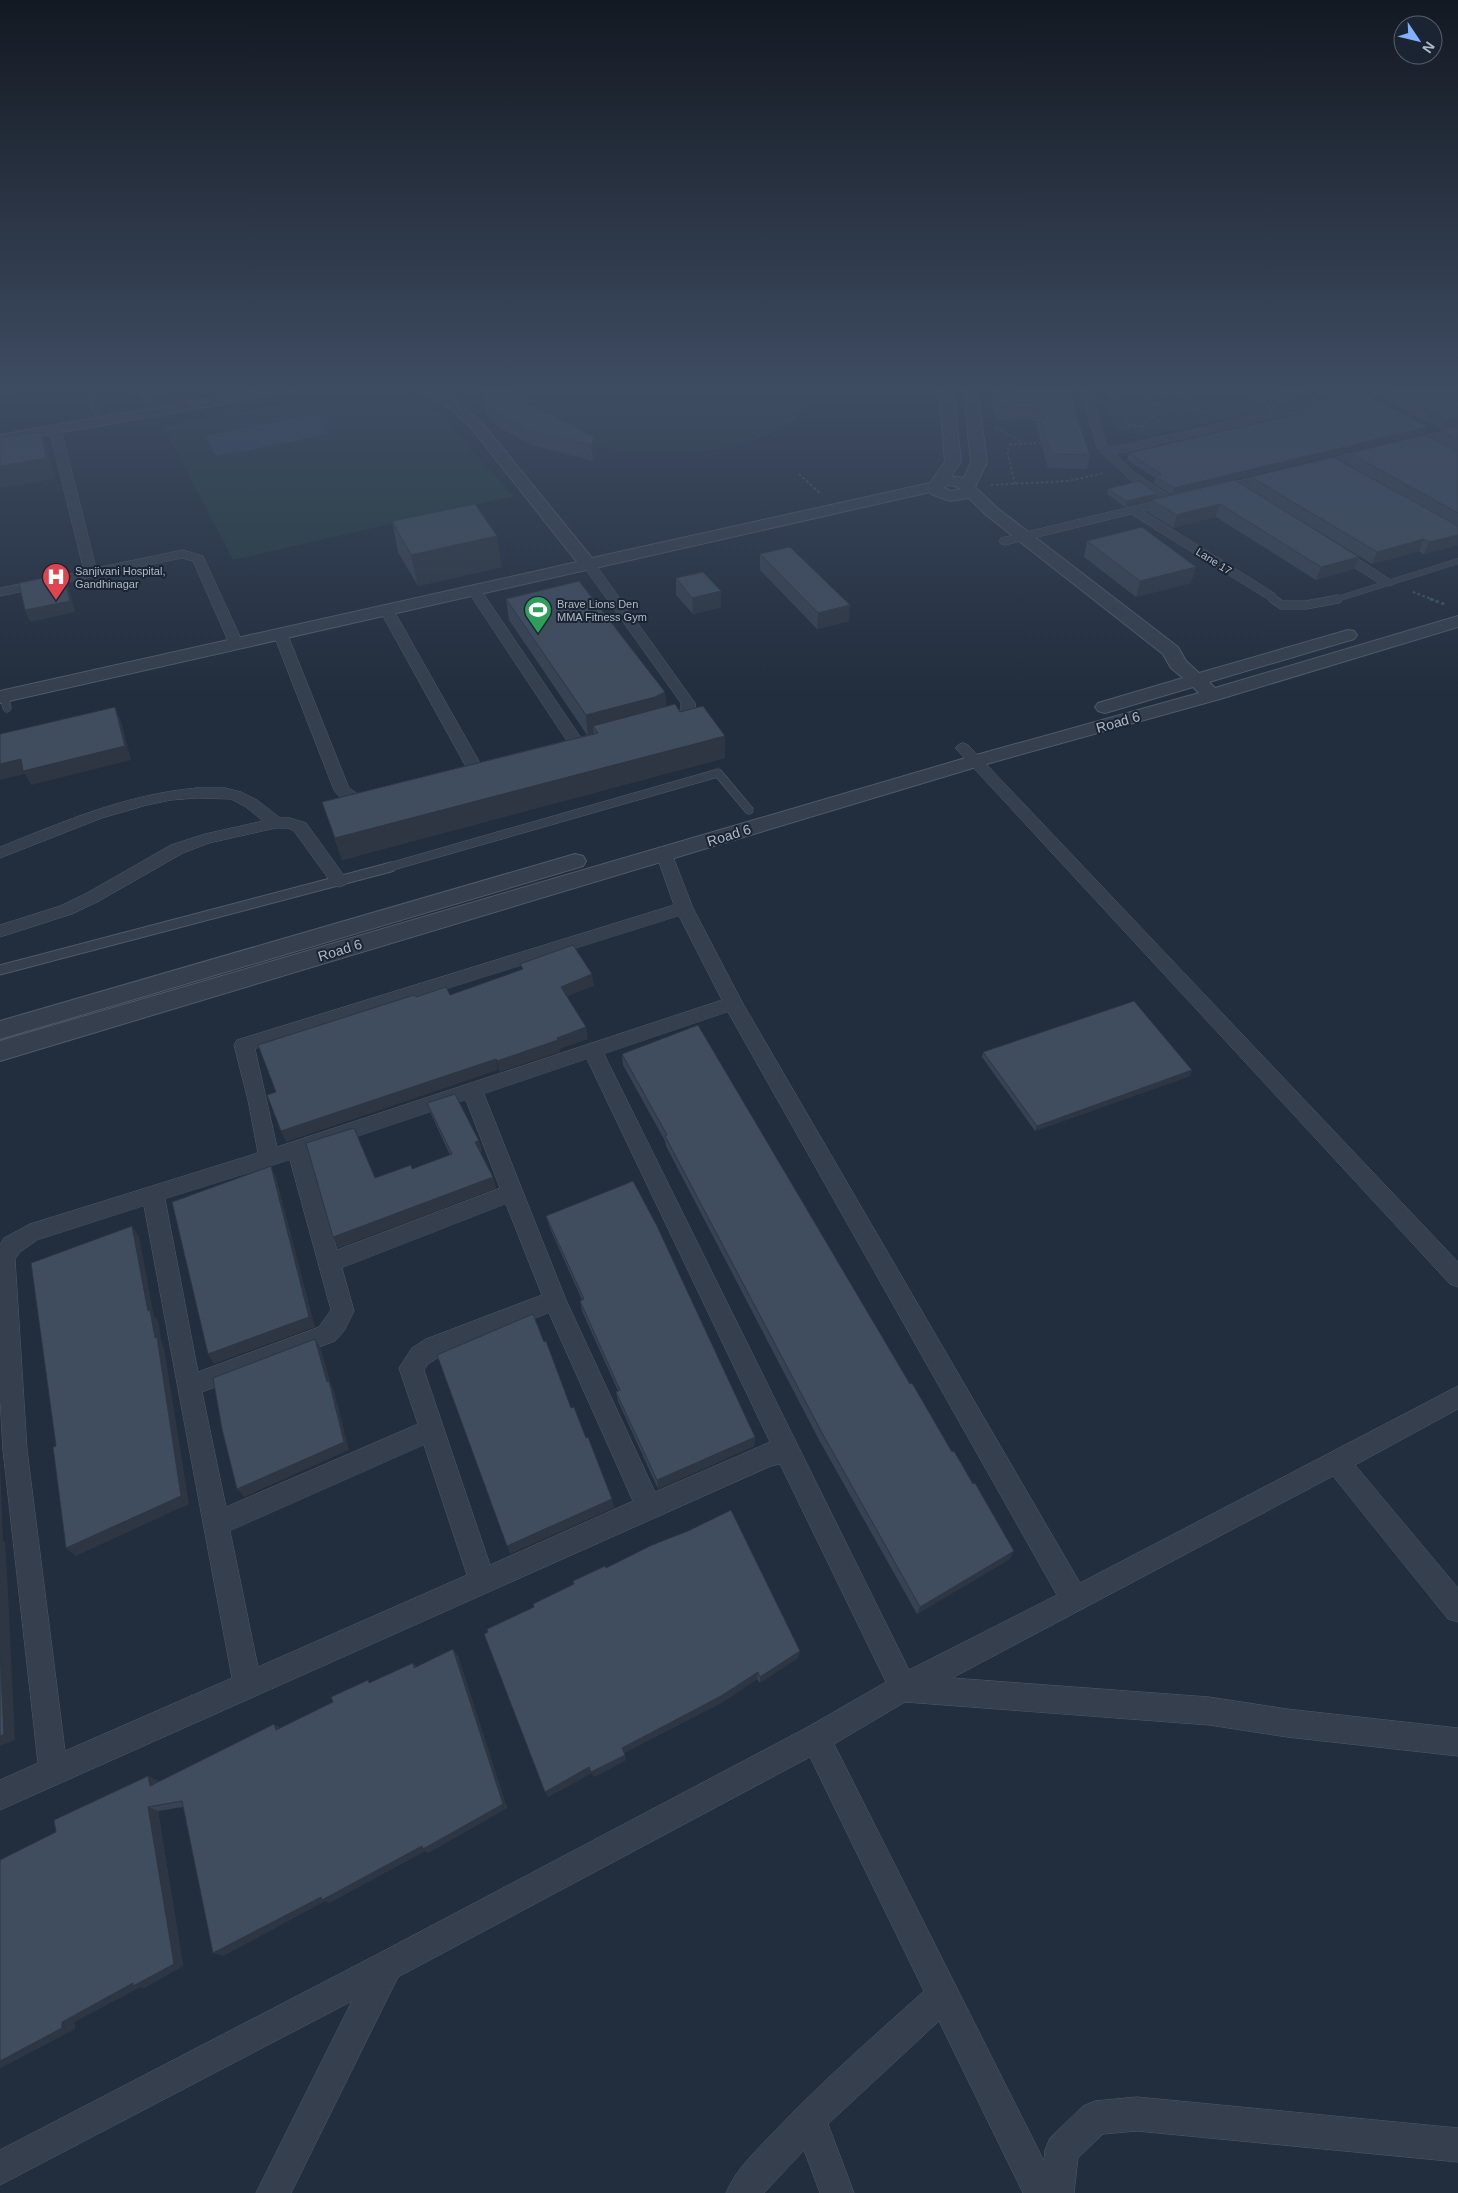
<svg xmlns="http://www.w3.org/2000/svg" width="1458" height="2193" viewBox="0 0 1458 2193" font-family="Arial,sans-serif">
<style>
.green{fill:#243b3e}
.water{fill:#344865}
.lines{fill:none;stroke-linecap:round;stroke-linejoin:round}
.service-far2-casing{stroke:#515a68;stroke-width:6}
.service-far1-casing{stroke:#515a68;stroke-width:9}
.service-casing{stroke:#515a68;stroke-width:11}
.minor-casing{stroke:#515a68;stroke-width:1}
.tertiary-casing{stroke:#515a68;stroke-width:2}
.path-far1{stroke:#41585b;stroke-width:2;stroke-dasharray:2.5 2.5;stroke-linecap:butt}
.path{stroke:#41585b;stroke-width:2.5;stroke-dasharray:3 3;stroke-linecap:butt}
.service-far2{stroke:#353f4d;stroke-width:5.5}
.service-far1{stroke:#353f4d;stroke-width:8}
.service{stroke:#353f4d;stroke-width:9}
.minor{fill:#353f4d;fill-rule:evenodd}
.tertiary{fill:#353f4d;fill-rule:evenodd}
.wall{fill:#374252}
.shaded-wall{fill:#2d3642}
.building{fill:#404d5f;stroke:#2d3642}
.labels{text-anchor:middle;stroke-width:4;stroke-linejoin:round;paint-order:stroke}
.far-street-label{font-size:11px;fill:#b1bac8;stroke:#1b2432}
.far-poi-label{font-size:11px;fill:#b1bac8;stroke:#1b2432;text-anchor:start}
.street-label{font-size:14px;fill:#b1bac8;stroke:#1b2432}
</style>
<rect width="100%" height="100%" fill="#222d3d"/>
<g class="green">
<path d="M 374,388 L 389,388 L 439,413 L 513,496 L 233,560 L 163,426 Z"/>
<path d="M 523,388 L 810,388 C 812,402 803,412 794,420 C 746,458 633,461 577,441 C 565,437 534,409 522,400 Z"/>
<path d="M 1102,388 L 1228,388 L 1266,410 L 1146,437 L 1113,428 Z"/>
</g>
<path class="water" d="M 316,414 L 329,434 L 216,456 L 205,436 Z"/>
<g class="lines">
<defs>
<g id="service-far2">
<path d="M 88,388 L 98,421"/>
<path d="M 1269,596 L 1275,600"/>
<path d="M 1334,600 L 1458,561"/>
</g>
<g id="service-far1">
<path d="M 1273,599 L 1282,605 L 1306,605 L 1338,599"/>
<path d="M 4,696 L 7,708"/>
<path d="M 386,868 L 718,773 L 749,810"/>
</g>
<path id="service" d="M 0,970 L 391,867"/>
<g id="minor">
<path d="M 141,388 L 151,388 L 159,412 L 158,414 L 150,414 L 149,412 Z"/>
<path d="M 1080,388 L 1090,388 L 1107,446 L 1110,448 L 1273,411 L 1236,388 L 1249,388 L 1284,409 L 1373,388 L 1393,388 L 1388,391 L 1115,454 L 1135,473 L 1172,497 L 1179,497 L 1181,500 L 1179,503 L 1143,511 L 1274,593 L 1276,596 L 1274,599 L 1269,600 L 1131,514 L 1005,545 L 1001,544 L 999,541 L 1001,538 L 1160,500 L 1127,477 L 1098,449 Z"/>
<path d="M 55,426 L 61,429 L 96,568 L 183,550 L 203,556 L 243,643 L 241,646 L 236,647 L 229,643 L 193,561 L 182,558 L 0,596 L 0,588 L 84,571 L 49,429 Z"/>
<path d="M 1458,428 L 1458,434 L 1405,447 L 1399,444 L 1401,442 Z"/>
<path d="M 1374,448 L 1378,449 L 1380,451 L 1378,453 L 1313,469 L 1307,466 L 1309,464 Z"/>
<path d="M 1275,473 L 1281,476 L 1279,478 L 1216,494 L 1210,490 L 1212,487 Z"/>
<path d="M 1333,544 L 1337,545 L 1394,582 L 1392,585 L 1382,585 L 1329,551 L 1327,548 Z"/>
<path d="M 588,560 L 593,561 L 695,703 L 696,710 C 689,720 675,728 662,725 L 660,722 C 664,715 675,715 681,709 L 681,703 L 582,564 Z"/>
<path d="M 474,586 L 479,587 L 587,747 L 584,750 L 574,750 L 571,747 L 467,590 Z"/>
<path d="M 386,605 L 393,609 L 485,772 L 483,775 L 471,775 L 469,772 L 379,609 Z"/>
<path d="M 280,629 L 287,633 L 349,788 L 358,794 L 373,792 L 379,793 L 381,797 L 379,801 C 362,805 345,806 334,790 L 273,633 Z"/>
<path d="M 963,743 L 968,745 L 1458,1262 L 1458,1287 L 1450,1284 L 958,751 L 955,748 L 958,745 Z"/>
<path d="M 197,788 L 225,788 L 241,792 L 257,800 L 280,818 L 290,818 L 306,823 L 345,877 L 348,881 L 345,885 L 339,887 L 333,885 L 294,831 L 288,828 L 276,828 L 209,843 L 183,853 L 99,901 L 72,914 L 0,937 L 0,925 L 60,906 L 87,893 L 171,845 L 205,834 L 263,821 L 246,807 L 231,799 L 197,798 L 171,800 L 147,805 L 102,818 L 0,858 L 0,847 C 65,821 127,794 197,788 Z"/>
<path d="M 664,849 L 670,850 L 672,854 L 693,908 L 742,1002 L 1080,1583 L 1458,1386 L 1458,1409 L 1355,1465 L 1458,1588 L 1458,1622 L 1448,1619 L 1333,1476 L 952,1678 L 1209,1697 L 1287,1709 L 1458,1728 L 1458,1756 L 1287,1737 L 1209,1725 L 905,1702 L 834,1744 L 1044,2161 L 1045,2150 L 1050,2138 L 1083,2106 L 1095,2101 L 1137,2097 L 1458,2128 L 1458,2162 L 1137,2131 L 1103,2134 L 1078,2158 L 1074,2193 L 1023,2193 L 939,2021 L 828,2124 L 854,2193 L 820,2193 L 804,2150 L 764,2193 L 726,2193 C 736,2169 755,2152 773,2133 C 820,2083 873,2037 924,1991 L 810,1757 L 398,1977 L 291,2193 L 256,2193 L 352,2001 L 0,2185 L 0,2150 L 376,1955 L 806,1728 L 886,1682 L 780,1464 L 771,1466 L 0,1810 L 0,1780 L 38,1763 L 3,1450 L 0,1398 L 0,1245 L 4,1238 L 30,1224 L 258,1153 L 248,1100 L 234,1045 L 237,1040 L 674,905 L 656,854 L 658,850 ZM 679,916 L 722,1000 L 277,1147 L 255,1049 ZM 728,1012 L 1057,1595 L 909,1670 L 604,1054 ZM 587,1059 L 770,1442 L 655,1492 L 566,1300 L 484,1094 ZM 466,1100 L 500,1188 L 337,1250 L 309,1153 ZM 290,1160 L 331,1310 L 319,1327 L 198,1372 L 165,1199 ZM 506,1204 L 542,1295 L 426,1339 L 412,1348 L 399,1368 L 418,1424 L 226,1507 L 202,1392 L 335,1341 L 344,1331 L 354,1311 L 342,1268 ZM 144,1206 L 232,1678 L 65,1751 L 27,1450 L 15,1259 L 20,1252 L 37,1240 ZM 549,1313 L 633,1501 L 490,1565 L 424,1370 L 428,1364 L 442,1355 ZM 424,1445 L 467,1575 L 258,1667 L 230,1531 Z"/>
</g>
<g id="tertiary">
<path d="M 266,388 L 297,388 L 290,392 L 0,443 L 0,435 Z"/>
<path d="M 413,388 C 445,388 460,402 482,423 L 592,558 L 930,483 L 945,462 L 939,388 L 953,388 L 961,462 L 951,476 L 964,478 L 971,462 L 963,388 L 977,388 L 987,462 L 975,487 L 997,508 L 1178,647 L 1186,661 L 1199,673 L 1348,630 L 1354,631 L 1357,635 L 1354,639 L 1209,682 L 1215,688 L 1458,616 L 1458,627 L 1220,699 L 983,765 L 0,1061 L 0,1041 L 969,757 L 1199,693 L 1193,687 L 1112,711 L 1105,713 L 1098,711 L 1095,707 L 1098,703 L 1183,678 L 1171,668 L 1163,654 L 985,514 L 969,498 L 950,501 L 931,494 L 930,492 L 0,703 L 0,691 L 577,562 L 472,429 L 451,409 ZM 948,485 L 955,486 L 961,489 L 951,491 L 944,488 Z"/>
<path d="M 575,854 L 583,856 L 586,861 L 583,866 L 0,1039 L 0,1021 Z"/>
</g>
</defs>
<use href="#service-far2" class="service-far2-casing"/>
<use href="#service-far1" class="service-far1-casing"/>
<use href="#service" class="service-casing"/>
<use href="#minor" class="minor-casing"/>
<use href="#tertiary" class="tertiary-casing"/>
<g class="path-far1">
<path d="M 1115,388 L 1127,425 L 1140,426"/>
<path d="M 1142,388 L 1154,393"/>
<path d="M 1160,392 L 1181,394 L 1189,400 L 1189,403 C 1176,411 1161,409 1149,399 L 1151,395 Z"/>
<path d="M 1185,406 L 1203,413"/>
<path d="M 1141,427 L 1163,407"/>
<path d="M 996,428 C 1005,431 1013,438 1023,442"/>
<path d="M 799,474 L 821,494"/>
<path d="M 1015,484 L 1007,451 L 1011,444 L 1044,443"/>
<path d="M 991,485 L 1068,481 L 1104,473"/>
<path d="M 1413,592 L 1434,600"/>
</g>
<path class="path" d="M 1430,599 L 1447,605"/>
<use href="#service-far2" class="service-far2"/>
<use href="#service-far1" class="service-far1"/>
<use href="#service" class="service"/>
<use href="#minor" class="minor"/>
<use href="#tertiary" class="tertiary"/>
</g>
<g class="wall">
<path d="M 479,388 L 514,388 L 513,389 L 529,404 L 595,437 L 596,452 L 593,461 L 532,445 L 498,427 L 486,414 Z"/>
<path d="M 988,388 L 1070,388 L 1076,410 L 1075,413 L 1090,455 L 1087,469 L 1048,468 L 1035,421 L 996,420 Z"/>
<path d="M 1253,388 L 1355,388 L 1352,391 L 1284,407 Z"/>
<path d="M 1380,388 L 1458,388 L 1458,545 L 1424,554 L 1419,551 L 1372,564 L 1248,488 L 1251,477 L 1370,478 L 1346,464 L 1350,453 L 1437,441 L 1442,431 L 1449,429 L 1442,430 L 1377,396 Z"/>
<path d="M 1295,408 L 1425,433 L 1224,482 L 1359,557 L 1354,569 L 1316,580 L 1216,517 L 1173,528 L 1148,512 L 1151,500 L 1125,507 L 1107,494 L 1108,489 L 1157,494 L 1156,498 L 1172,495 L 1153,483 L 1155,478 L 1127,460 L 1129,453 L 1294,416 L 1293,415 Z"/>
<path d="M 392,521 L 502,567 L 418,586 L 398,552 Z"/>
<path d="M 1087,541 L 1191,583 L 1136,597 L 1084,557 Z"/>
<path d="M 760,554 L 849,621 L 817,629 L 760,570 Z"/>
<path d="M 676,578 L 721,591 L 721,607 L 693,614 L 676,595 Z"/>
<path d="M 506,599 L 665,692 L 666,707 L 680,712 L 725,736 L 725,758 L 342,860 L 322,802 L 587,735 L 509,620 Z"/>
<path d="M 983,1052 L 1192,1070 L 1190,1076 L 1035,1131 L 982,1057 Z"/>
<path d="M 622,1054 L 1010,1559 L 917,1614 L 819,1440 L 666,1146 L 665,1141 L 623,1065 Z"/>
<path d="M 427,1103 L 479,1141 L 482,1151 L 480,1152 L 493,1177 L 496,1188 L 338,1248 L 375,1178 L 412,1169 L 450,1155 L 431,1114 Z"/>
<path d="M 546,1216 L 755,1437 L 754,1446 L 658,1489 L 618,1401 L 616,1392 L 618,1391 L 582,1311 L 580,1301 L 582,1300 L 549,1226 Z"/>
<path d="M 606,1568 L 800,1651 L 798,1658 L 760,1683 L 757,1679 L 721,1703 L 624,1753 L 626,1760 L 594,1777 L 592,1773 L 548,1797 L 534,1607 L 574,1585 Z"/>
<path d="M 458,1656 L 507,1808 L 428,1853 L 425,1851 L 329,1903 L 325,1901 L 223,1956 L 183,1807 L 158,1811 L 183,1966 L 144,1988 L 140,1987 L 74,2022 L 75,2029 L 0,2068 L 0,1860 L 56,1832 L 148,1776 L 158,1781 L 158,1782 L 274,1724 L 280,1728 L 333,1702 L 368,1680 L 370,1683 L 413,1663 L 416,1667 Z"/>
</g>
<g class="shaded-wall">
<path d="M 0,388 L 12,388 L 13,399 L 0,401 Z"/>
<path d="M 99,388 L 116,388 L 117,389 L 100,392 Z"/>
<path d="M 116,388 L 141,388 L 140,392 L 119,395 Z"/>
<path d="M 156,388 L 192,388 L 158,394 Z"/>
<path d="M 1324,388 L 1355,388 L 1352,391 L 1284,407 L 1288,396 Z"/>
<path d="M 1458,417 L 1458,427 L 1442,430 L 1447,419 Z"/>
<path d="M 1428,427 L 1425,433 L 1172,495 L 1174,488 Z"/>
<path d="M 41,432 L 49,452 L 55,479 L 0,488 L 0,466 Z"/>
<path d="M 595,437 L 596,452 L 593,461 L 591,445 Z"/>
<path d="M 1157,494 L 1156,499 L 1125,507 L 1126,501 Z"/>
<path d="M 1220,504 L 1216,517 L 1173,528 L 1177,515 Z"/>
<path d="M 1458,535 L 1458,545 L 1424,554 L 1429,542 Z"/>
<path d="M 497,536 L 502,567 L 418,586 L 411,555 Z"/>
<path d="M 1424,539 L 1419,551 L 1372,564 L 1377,552 Z"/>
<path d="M 1359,557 L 1354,569 L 1316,580 L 1321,567 Z"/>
<path d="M 1196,567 L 1191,583 L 1136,597 L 1140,581 Z"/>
<path d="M 63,574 L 68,585 L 75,612 L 30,622 L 25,610 Z"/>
<path d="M 721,591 L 721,607 L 693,614 L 692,598 Z"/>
<path d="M 850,605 L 849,621 L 817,629 L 818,613 Z"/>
<path d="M 665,692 L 666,714 L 593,726 L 594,736 L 588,737 L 586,715 Z"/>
<path d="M 115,707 L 121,721 L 131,760 L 31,785 L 25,774 L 0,780 L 0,764 Z"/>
<path d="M 725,736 L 725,758 L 342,860 L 335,838 Z"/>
<path d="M 592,974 L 594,986 L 563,998 L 561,987 Z"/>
<path d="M 586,1027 L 588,1039 L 560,1049 L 560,1052 L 499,1072 L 497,1061 Z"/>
<path d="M 496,1059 L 498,1070 L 286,1142 L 281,1131 Z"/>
<path d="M 1192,1070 L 1190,1076 L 1035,1131 L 1037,1126 Z"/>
<path d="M 479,1141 L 482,1151 L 478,1153 L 475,1142 Z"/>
<path d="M 271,1166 L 276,1177 L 315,1327 L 214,1364 L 208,1354 Z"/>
<path d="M 493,1177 L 496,1188 L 338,1248 L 333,1237 Z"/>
<path d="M 132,1226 L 139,1236 L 154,1316 L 158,1320 L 162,1344 L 164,1347 L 189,1504 L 76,1556 L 66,1548 L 155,1338 L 148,1311 Z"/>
<path d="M 315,1339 L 321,1349 L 331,1384 L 334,1390 L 349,1450 L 244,1497 L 237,1489 L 327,1382 Z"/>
<path d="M 755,1437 L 754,1446 L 658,1489 L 657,1480 Z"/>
<path d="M 0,1458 L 3,1541 L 5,1542 L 8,1591 L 15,1740 L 0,1746 Z"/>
<path d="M 612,1499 L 614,1508 L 510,1554 L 507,1546 Z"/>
<path d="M 1014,1551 L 1010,1559 L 917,1614 L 920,1607 Z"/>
<path d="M 453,1649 L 458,1656 L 507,1808 L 428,1853 L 425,1851 L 329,1903 L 325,1901 L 223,1956 L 213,1953 Z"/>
<path d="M 800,1651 L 798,1658 L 760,1683 L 760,1677 Z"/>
<path d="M 758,1672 L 757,1679 L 721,1703 L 624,1753 L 622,1748 Z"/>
<path d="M 274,1724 L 281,1729 L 276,1730 Z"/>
<path d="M 625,1755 L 626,1760 L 594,1777 L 592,1773 L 548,1797 L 545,1792 L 589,1767 Z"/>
<path d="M 148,1776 L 158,1781 L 160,1790 L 150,1786 Z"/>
<path d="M 148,1807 L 158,1811 L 183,1966 L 144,1988 L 140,1987 L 74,2022 L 75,2029 L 0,2068 L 0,2061 L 62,2022 Z"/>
</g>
<g class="building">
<path d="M 481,388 L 513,388 L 529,404 L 595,437 L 591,445 L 530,430 L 495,412 L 484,399 Z"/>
<path d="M 993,388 L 1070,388 L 1076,410 L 1074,409 L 1090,455 L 1051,454 L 1037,408 L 998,407 Z"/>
<path d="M 1274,388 L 1324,388 L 1288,396 Z"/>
<path d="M 1387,388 L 1458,388 L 1458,417 L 1447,419 Z"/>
<path d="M 1362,393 L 1428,427 L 1174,488 L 1155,476 L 1161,474 L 1129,453 L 1241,427 L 1305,413 L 1295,408 Z"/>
<path d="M 1458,426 L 1458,439 L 1442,431 Z"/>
<path d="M 41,432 L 46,458 L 0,466 L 0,438 Z"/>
<path d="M 1424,435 L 1458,451 L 1458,513 L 1350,453 Z"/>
<path d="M 1333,457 L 1458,526 L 1458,535 L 1429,542 L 1424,539 L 1377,552 L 1251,477 Z"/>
<path d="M 1235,480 L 1359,557 L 1321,567 L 1220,504 L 1177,515 L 1151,500 Z"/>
<path d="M 1139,481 L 1157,494 L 1126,501 L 1108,489 Z"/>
<path d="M 475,504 L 497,536 L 411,555 L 392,521 Z"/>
<path d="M 1142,527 L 1196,567 L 1140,581 L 1087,541 Z"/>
<path d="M 790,547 L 850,605 L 818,613 L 760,554 Z"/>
<path d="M 703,572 L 721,591 L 692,598 L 676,578 Z"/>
<path d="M 63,574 L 70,601 L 25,610 L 19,583 Z"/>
<path d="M 579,581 L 665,692 L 655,697 L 586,715 L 506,599 Z"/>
<path d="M 675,704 L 680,712 L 703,706 L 725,736 L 335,838 L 322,802 L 598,733 L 593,726 Z"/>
<path d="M 115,707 L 125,746 L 23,771 L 21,759 L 0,764 L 0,734 Z"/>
<path d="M 573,945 L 592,974 L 561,987 L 586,1027 L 557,1038 L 558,1040 L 497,1061 L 496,1059 L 281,1131 L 267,1095 L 276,1092 L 258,1045 L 414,995 L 416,997 L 446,987 L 450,995 L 523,969 L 520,964 Z"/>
<path d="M 1134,1001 L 1192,1070 L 1037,1126 L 983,1052 Z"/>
<path d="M 698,1025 L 910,1384 L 912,1383 L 952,1452 L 954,1451 L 973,1484 L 975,1483 L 1014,1551 L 920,1607 L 821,1431 L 665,1136 L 667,1135 L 622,1054 Z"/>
<path d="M 455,1094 L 479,1141 L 475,1142 L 493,1177 L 333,1237 L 306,1143 L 354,1128 L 375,1178 L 411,1165 L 412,1169 L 452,1154 L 427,1103 Z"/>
<path d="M 271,1166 L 309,1317 L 208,1354 L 172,1202 Z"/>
<path d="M 633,1181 L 657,1226 L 755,1437 L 657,1480 L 616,1392 L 620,1390 L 580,1301 L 584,1299 L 546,1216 Z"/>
<path d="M 132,1226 L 148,1311 L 150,1310 L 155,1338 L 157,1337 L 181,1496 L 66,1548 L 53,1447 L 56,1446 L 31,1263 Z"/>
<path d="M 533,1314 L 544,1342 L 546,1341 L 571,1408 L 574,1407 L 586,1438 L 588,1437 L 612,1499 L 507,1546 L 437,1355 Z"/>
<path d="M 315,1339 L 327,1382 L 329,1381 L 344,1442 L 237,1489 L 222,1429 L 213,1378 Z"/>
<path d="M 731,1510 L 800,1651 L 760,1677 L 758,1672 L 721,1696 L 622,1748 L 625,1755 L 591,1772 L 589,1767 L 545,1792 L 484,1634 L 488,1632 L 487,1629 L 534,1607 L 533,1604 L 574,1584 L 573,1581 L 605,1566 L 606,1568 L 652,1545 L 688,1531 Z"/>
<path d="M 0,1649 L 4,1735 L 0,1736 Z"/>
<path d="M 453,1649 L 503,1804 L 423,1849 L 422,1846 L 322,1900 L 321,1897 L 213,1953 L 182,1801 L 148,1807 L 174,1964 L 133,1986 L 133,1983 L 62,2022 L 62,2028 L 0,2061 L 0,1860 L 56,1832 L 54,1820 L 148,1776 L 150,1786 L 274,1724 L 276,1730 L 333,1702 L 331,1697 L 368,1680 L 369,1683 L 413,1663 L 414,1668 Z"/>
</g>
<linearGradient id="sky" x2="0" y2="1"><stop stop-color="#131922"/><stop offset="0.56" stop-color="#3e4c62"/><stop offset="1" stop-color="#3e4c62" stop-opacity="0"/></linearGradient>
<rect width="1458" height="695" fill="url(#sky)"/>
<defs>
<symbol id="hospital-pin" viewBox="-11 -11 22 30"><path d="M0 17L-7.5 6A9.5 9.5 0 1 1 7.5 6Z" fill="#e0444e" stroke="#1b2432"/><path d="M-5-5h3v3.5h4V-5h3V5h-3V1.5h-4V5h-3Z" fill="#fff"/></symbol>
<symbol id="stadium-pin" viewBox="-11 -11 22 30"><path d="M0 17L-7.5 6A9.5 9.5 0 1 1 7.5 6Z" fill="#2e9e5b" stroke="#1b2432"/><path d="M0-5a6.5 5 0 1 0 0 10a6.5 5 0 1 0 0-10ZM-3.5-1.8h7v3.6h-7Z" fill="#fff"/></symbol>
</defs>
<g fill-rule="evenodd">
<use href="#hospital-pin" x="40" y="561" width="32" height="43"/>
<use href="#stadium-pin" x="522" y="594" width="32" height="43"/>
</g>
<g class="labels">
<g class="far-street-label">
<text transform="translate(1214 561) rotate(32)" y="4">Lane 17</text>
</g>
<g class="far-poi-label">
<text x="75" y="575">Sanjivani Hospital,<tspan x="75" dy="13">Gandhinagar</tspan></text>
<text x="557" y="608">Brave Lions Den<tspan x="557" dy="13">MMA Fitness Gym</tspan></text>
</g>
<g class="street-label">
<text transform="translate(1118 722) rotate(-16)" y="5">Road 6</text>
<text transform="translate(729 835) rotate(-17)" y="5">Road 6</text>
<text transform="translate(340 950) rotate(-17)" y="5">Road 6</text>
</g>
</g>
<g transform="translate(1418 40) rotate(125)"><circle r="24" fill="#1b2432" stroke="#57606e"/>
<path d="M0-4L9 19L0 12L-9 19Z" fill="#81b1fd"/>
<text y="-8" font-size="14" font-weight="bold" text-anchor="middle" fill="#b1bac8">N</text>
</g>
</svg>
